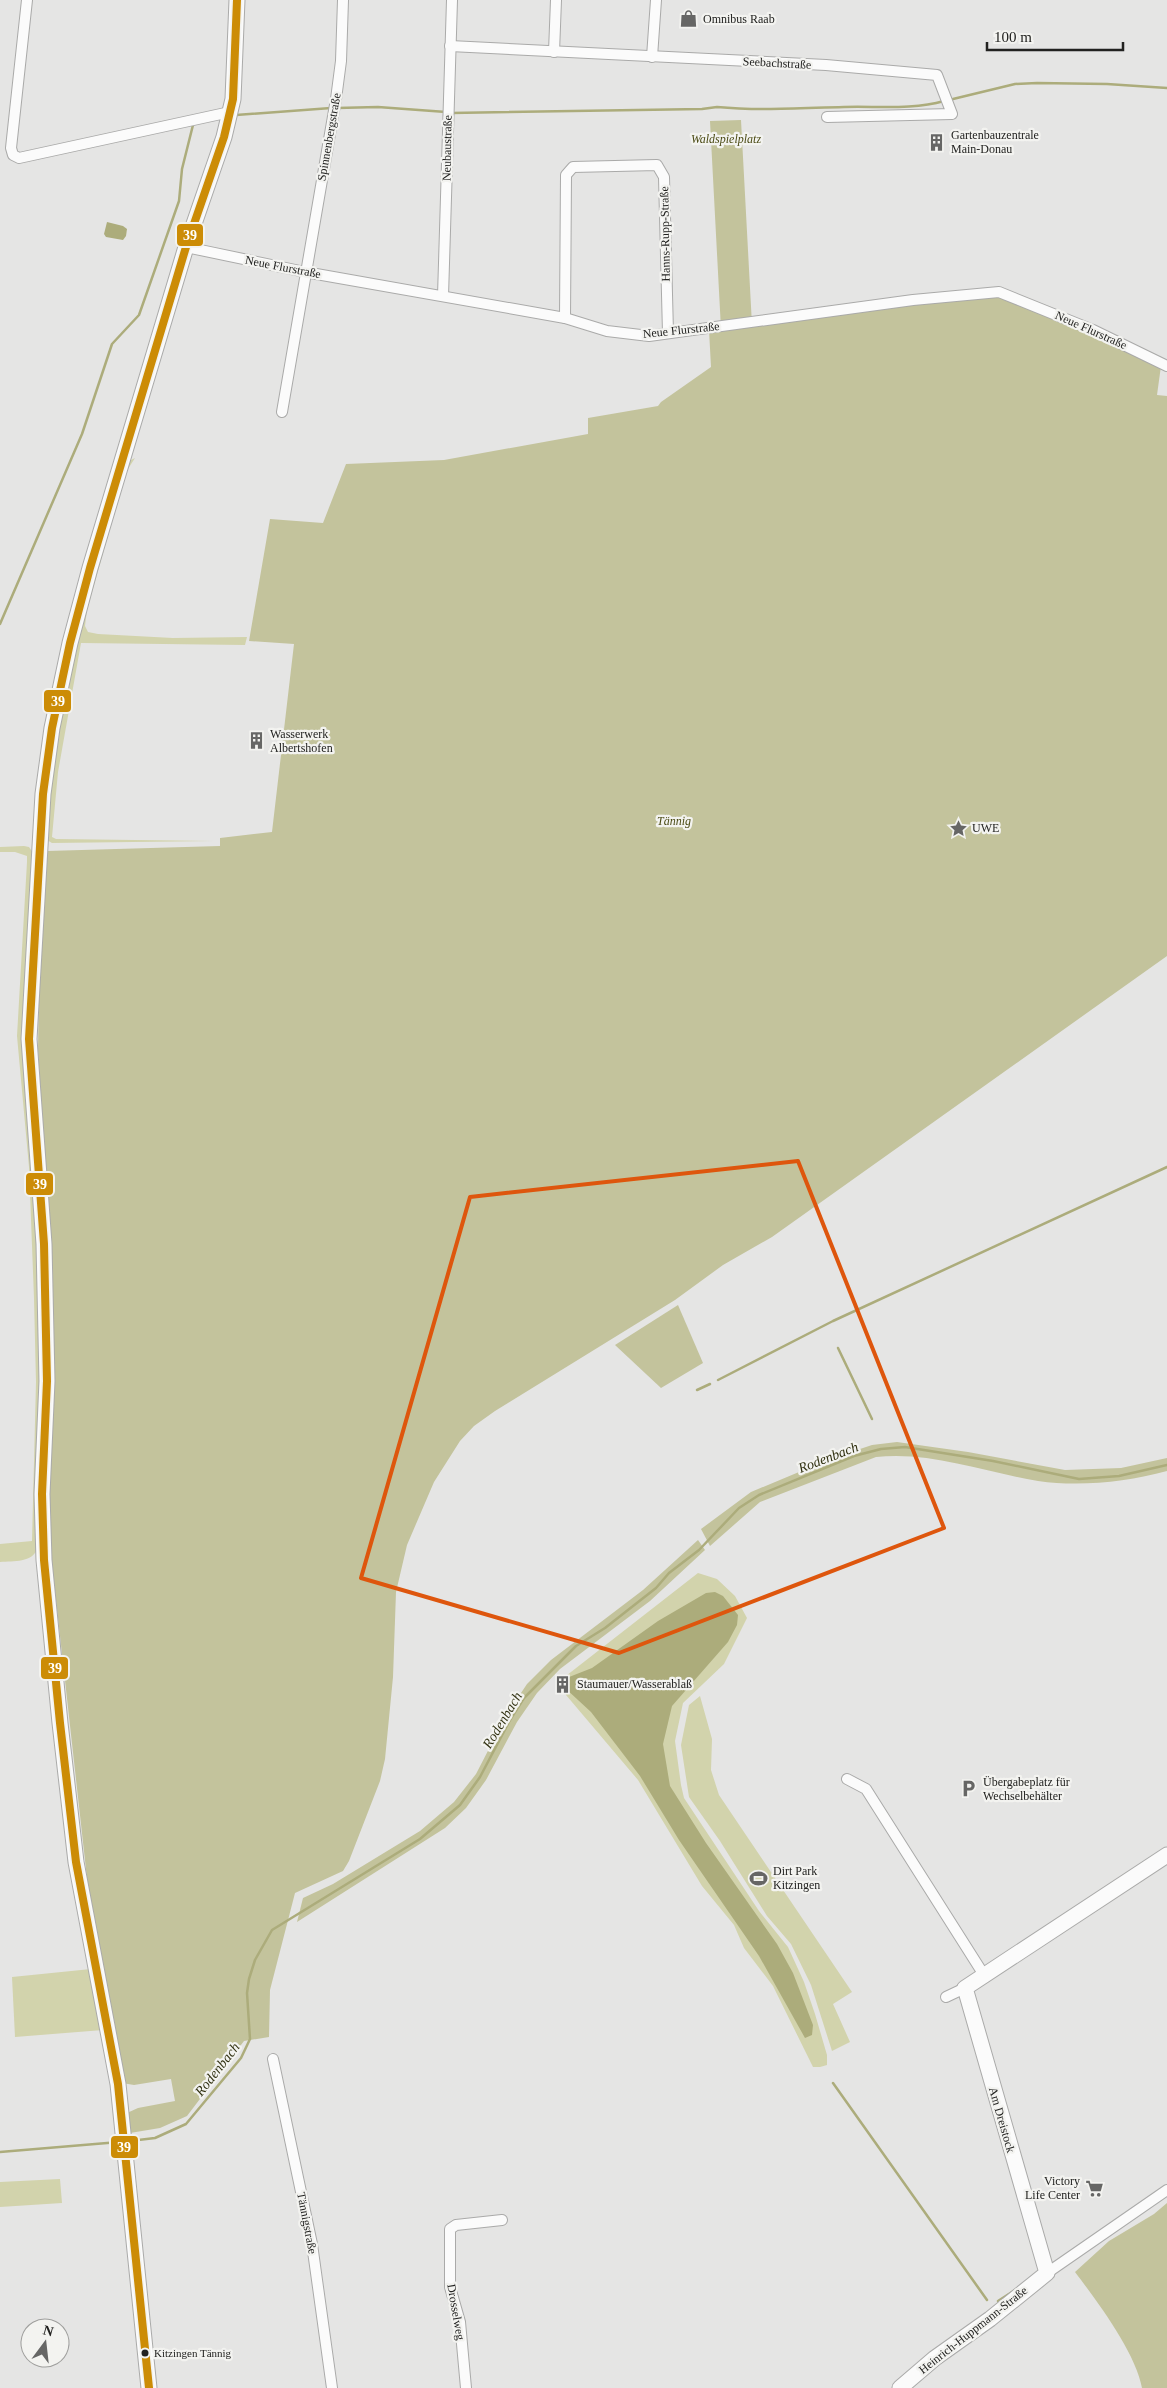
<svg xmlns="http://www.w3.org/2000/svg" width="1167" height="2388" viewBox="0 0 1167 2388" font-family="Georgia,serif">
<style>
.green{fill:#d2d3ac}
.forest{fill:#c3c39c}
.water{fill:#acac7b}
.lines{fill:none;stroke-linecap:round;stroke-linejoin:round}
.stream{stroke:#acac7b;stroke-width:2.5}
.street-casing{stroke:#aaaaa9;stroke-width:12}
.secondary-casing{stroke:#aaaaa9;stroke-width:17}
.street{stroke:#fbfbfb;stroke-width:10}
.secondary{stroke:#fbfbfb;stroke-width:15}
.bus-1-casing{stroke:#f3f3f0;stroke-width:11}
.bus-1{stroke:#cc8c06;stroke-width:8}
.marked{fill:none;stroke:#de560d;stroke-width:4;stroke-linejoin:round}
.bus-dot{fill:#222220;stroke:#f3f3f0;stroke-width:2}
.labels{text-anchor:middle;stroke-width:4.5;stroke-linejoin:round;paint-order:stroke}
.bus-label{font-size:11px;fill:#222220;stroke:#f3f3f0;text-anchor:start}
.poi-label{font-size:12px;fill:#222220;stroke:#f3f3f0;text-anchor:start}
.street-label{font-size:12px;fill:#222220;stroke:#f3f3f0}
.park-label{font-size:12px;font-style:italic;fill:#4b4b15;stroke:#f3f3f0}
.water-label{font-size:14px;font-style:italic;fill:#313111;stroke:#f3f3f0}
.line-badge{stroke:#f3f3f0;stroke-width:2}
.badge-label{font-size:14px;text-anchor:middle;font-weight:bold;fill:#fff}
</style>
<rect width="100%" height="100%" fill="#e5e5e4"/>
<g class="green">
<path d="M 135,458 L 126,472 L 87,610 L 85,626 L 88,632 L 98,634 L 173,638 L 247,637 L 245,645 L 81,643 L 58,772 L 52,837 L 56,839 L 214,841 L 52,843 L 47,840 C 47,712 93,582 129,461 Z"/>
<path d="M 24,846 L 29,847 L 35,856 L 31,920 L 43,1333 L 38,1548 C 32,1563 14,1561 0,1562 L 0,1544 L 32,1541 L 36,1382 L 34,1298 L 29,1167 L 17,1036 L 27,862 L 27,856 L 15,852 L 0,852 L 0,847 Z"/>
<path d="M 698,1573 L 717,1579 L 735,1596 L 747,1618 L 724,1664 L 683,1703 L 675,1741 L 681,1785 L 684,1798 L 759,1911 L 788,1947 L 804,1982 L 815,2014 L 827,2055 L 827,2065 L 820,2067 L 813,2067 L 773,1986 L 744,1948 L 734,1925 L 702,1886 L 638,1780 L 566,1695 L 562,1679 Z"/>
<path d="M 700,1696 L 712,1739 L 711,1770 L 719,1795 L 852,1992 L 833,2004 L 850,2042 L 832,2051 L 811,1985 L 791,1944 L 767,1916 L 720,1841 L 689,1797 L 681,1745 L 689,1705 Z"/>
<path d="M 91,1969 L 103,2030 L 15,2037 L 12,1977 Z"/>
<path d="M 60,2179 L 62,2203 L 0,2207 L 0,2182 Z"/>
</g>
<g class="forest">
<path d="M 741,120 L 752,325 L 913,303 L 999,295 L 1009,297 L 1161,366 L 1157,395 L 1167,396 L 1167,956 L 772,1237 L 723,1265 L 675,1300 L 495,1411 L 474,1426 L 460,1441 L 434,1482 L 407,1545 L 396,1592 L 393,1677 L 385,1759 L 380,1781 L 349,1861 L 343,1871 L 295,1893 L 270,1990 L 269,2037 L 244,2041 L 187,2116 L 160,2128 L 130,2133 L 127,2113 L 138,2108 L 175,2101 L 171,2079 L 134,2085 L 122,2083 L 87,1878 L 50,1546 L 46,1178 L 38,1050 L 39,983 L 47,851 L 220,846 L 220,838 L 272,832 L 294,644 L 249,641 L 270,519 L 323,523 L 346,464 L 444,460 L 588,434 L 588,418 L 658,406 L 661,402 L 711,367 L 709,330 L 721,329 L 710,121 Z"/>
<path d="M 678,1305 L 703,1363 L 661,1388 L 615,1345 Z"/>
<path d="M 897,1442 L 968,1452 L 1065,1470 L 1121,1468 L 1167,1458 L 1167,1471 C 1126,1482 1080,1487 1038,1481 C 985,1472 930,1451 876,1457 L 760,1502 L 710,1546 L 701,1529 L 751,1492 L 830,1459 L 872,1445 Z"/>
<path d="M 698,1540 L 705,1550 L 650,1601 L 560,1669 L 537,1693 L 517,1722 L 486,1780 L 466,1808 L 445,1828 L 297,1922 L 303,1898 L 333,1884 L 420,1831 L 454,1802 L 476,1774 L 507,1714 L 527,1684 L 551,1660 L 643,1590 Z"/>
<path d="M 1167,2203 L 1167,2388 L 1142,2388 C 1136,2353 1097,2301 1075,2272 L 1109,2241 L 1154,2214 Z"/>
</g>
<g class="water">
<path d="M 107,222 L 123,226 L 127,229 L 126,236 L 123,240 L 106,237 L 104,234 Z"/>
<path d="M 715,1592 L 723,1596 L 738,1615 L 737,1625 L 728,1642 L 672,1706 L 663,1744 L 670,1786 L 706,1843 L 777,1944 L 793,1973 L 813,2025 L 812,2035 L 805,2038 L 759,1956 L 679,1840 L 640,1776 L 591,1712 L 565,1688 L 564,1679 L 592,1668 L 658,1621 L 706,1593 Z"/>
</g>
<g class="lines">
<g class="stream">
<path d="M 953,99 L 1015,84 L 1037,83 L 1107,84 L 1167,88"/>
<path d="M 337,108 L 378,107 L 446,112"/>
<path d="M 451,113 L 702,109 L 717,107 C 759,111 802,108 844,107 C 877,106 913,110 944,101"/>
<path d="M 236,115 L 331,108"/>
<path d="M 0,624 L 82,434 L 112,344 L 139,315 L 179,201 L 182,169 L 193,125"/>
<path d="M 838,1348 L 872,1419"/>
<path d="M 718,1380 L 833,1321 L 1167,1167"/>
<path d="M 697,1390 L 710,1384"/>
<path d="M 833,2083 L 987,2300"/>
<path d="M 130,2141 L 155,2138 L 186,2124 L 241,2058 L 250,2039 L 247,1993 L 249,1979 L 255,1960 L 272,1930 L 420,1839 L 460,1805 L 480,1777 L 510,1720 L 524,1698 L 576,1646 L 605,1628 L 656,1588 L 669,1573 L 699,1550 L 739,1508 L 759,1495 L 854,1456 L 881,1449 L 905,1447 L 993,1461 L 1079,1479 L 1119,1476 L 1167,1465"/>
<path d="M 0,2152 L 119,2142"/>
<path d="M 998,2301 L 1015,2290"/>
</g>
<defs>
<g id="street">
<path d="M 27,0 L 11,148 L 13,155 L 19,158 L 230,112"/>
<path d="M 450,46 L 826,65 L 937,75 L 952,114 L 827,117"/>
<path d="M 554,52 L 556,0"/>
<path d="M 652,57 L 656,0"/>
<path d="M 186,247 L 305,272 L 565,318 L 607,331 L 649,336 L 913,300 L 999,292 L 1093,330 L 1167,366"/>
<path d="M 443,296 L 452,0"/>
<path d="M 565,318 L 566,175 L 573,167 L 657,165 L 664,177 L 668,333"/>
<path d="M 282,412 L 336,99 L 341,61 L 343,0"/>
<path d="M 847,1779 L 866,1789 L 984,1975"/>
<path d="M 946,1997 L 965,1988"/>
<path d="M 273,2059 L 312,2244 L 332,2388"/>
<path d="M 1047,2273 L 1167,2190"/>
<path d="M 466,2388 L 460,2322 L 450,2287 L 450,2229 L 456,2225 L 502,2220"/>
</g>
<g id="secondary">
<path d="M 149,2388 L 118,2084 L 76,1862 L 60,1723 L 44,1560 L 42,1494 L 47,1381 L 44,1244 L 29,1039 L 43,794 L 52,728 L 70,643 L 90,568 L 186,247 L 224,137 L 233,99 L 237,0"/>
<path d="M 900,2388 L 935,2358 L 990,2319 L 1047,2273 L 965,1988 L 1167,1855"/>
</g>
</defs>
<use href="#street" class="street-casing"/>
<use href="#secondary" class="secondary-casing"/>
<use href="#street" class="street"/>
<use href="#secondary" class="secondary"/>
<defs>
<path id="bus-1" d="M 149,2388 L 118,2084 L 76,1862 L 60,1723 L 44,1560 L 42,1494 L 47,1381 L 44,1244 L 29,1039 L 43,794 L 52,728 L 70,643 L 90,568 L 186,247 L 224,137 L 233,99 L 237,0"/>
</defs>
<use href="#bus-1" class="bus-1-casing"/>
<use href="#bus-1" class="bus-1"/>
</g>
<path class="marked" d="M 798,1161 L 944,1528 L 619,1653 L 361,1578 L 470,1197 Z"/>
<defs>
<symbol id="shop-bare" viewBox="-9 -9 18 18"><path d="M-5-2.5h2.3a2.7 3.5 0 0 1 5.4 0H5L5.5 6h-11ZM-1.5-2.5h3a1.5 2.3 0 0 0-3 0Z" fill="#666665" stroke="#f3f3f0" stroke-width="2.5" paint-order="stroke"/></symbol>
<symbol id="building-bare" viewBox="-9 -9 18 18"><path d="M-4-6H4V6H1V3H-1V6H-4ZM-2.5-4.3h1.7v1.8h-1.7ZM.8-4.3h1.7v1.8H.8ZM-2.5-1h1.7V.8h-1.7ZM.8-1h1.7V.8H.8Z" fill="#666665" stroke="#f3f3f0" stroke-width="2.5" paint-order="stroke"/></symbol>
<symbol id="sight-bare" viewBox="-9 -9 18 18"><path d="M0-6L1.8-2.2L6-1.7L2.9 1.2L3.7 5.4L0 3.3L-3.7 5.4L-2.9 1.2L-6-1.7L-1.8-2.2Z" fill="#666665" stroke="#f3f3f0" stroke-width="2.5" paint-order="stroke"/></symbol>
<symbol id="parking-bare" viewBox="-9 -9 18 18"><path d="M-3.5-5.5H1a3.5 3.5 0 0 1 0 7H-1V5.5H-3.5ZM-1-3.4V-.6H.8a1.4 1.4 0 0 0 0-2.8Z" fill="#666665" stroke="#f3f3f0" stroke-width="2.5" paint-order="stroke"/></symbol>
<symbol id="stadium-bare" viewBox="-9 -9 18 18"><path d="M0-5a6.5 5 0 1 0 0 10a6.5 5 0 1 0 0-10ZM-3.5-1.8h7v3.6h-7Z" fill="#666665" stroke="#f3f3f0" stroke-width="2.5" paint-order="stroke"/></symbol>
<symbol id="supermarket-bare" viewBox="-9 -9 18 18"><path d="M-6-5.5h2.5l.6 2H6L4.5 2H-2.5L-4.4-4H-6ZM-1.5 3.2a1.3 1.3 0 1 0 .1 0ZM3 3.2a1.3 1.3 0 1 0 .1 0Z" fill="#666665" stroke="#f3f3f0" stroke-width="2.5" paint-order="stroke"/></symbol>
</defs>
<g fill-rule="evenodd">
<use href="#shop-bare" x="676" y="6" width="25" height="25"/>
<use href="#building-bare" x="924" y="130" width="25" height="25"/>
<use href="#building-bare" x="244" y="728" width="25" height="25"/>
<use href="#sight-bare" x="946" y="816" width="25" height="25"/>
<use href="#building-bare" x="550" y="1672" width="25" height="25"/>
<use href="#parking-bare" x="956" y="1776" width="25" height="25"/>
<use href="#stadium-bare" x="746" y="1866" width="25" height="25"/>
<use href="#supermarket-bare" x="1082" y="2176" width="25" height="25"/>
</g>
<circle class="bus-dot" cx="145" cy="2353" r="4.5"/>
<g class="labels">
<g class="bus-label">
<text x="154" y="2357">Kitzingen Tännig</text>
</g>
<g class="poi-label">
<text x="703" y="23">Omnibus Raab</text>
<text x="951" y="139">Gartenbauzentrale<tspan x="951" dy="14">Main-Donau</tspan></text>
<text x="270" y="738">Wasserwerk<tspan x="270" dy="14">Albertshofen</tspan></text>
<text x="972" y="832">UWE</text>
<text x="577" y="1688">Staumauer/Wasserablaß</text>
<text x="983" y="1786">Übergabeplatz für<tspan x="983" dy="14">Wechselbehälter</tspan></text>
<text x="773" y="1875">Dirt Park<tspan x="773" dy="14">Kitzingen</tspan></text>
<text x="1080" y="2185" text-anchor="end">Victory<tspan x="1080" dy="14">Life Center</tspan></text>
</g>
<g class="street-label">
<text transform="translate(777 63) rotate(3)" y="4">Seebachstraße</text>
<text transform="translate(329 137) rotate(-80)" y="4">Spinnenbergstraße</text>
<text transform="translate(447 148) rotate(-89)" y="4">Neubaustraße</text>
<text transform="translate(665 234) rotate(-91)" y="4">Hanns-Rupp-Straße</text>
<text transform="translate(283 267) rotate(11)" y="4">Neue Flurstraße</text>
<text transform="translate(681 330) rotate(-6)" y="4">Neue Flurstraße</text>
<text transform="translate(1091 330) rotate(24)" y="4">Neue Flurstraße</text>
<text transform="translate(1002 2120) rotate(74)" y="4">Am Dreistock</text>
<text transform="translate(307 2223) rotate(79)" y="4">Tännigstraße</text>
<text transform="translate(456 2312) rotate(80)" y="4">Drosselweg</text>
<text transform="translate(973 2330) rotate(-38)" y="4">Heinrich-Huppmann-Straße</text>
</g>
<g class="park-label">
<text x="726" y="143">Waldspielplatz</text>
<text x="674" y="825">Tännig</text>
</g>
<g class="water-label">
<text transform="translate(828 1457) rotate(-21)" y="5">Rodenbach</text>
<text transform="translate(502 1720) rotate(-59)" y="5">Rodenbach</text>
<text transform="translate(217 2069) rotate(-52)" y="5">Rodenbach</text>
</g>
</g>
<g class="line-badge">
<rect x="176" y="223" width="28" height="24" rx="5" fill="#cc8c06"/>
<rect x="43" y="689" width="29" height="24" rx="5" fill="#cc8c06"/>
<rect x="25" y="1172" width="29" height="24" rx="5" fill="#cc8c06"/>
<rect x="40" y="1656" width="29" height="24" rx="5" fill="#cc8c06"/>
<rect x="110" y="2135" width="29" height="24" rx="5" fill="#cc8c06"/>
</g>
<g class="badge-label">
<text x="190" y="240">39</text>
<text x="58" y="706">39</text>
<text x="40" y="1189">39</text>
<text x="55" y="1673">39</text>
<text x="124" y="2152">39</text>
</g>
<g transform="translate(45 2343) rotate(15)"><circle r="24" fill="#f3f3f0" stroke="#9f9f9d"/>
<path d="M0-4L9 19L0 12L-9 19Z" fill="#666665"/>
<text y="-8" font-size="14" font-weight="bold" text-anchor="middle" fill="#222220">N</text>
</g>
<path d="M987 42v8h136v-8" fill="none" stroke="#222220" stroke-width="2.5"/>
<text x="994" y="42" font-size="15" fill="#222220" stroke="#f3f3f0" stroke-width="4" paint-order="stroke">100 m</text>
</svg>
